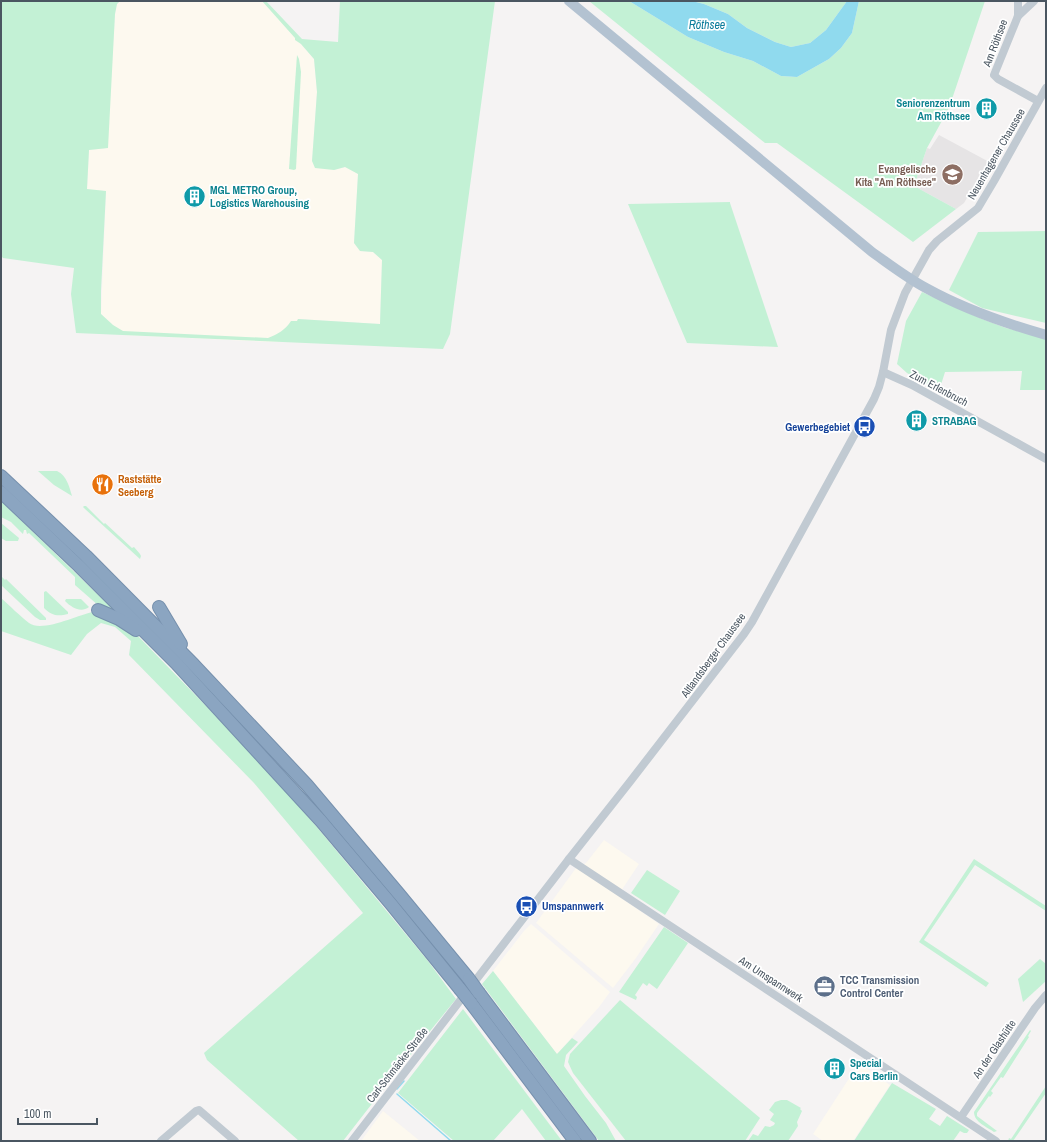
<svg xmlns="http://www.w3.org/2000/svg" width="1047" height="1142" viewBox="0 0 1047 1142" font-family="'Archivo Narrow',sans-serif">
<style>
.commercial{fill:#fdf9ef}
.education{fill:#e6e4e5}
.green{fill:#c3f1d5}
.water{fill:#90daee}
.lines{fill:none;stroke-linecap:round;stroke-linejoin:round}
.stream{stroke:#90daee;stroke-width:1.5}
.highway-casing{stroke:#7690ad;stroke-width:14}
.minor{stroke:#c1cad2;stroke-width:8}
.major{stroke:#b3c2d1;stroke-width:10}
.highway{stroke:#8ba5c1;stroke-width:12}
.highway-bridge-casing{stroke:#7690ad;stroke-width:14;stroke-linecap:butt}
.highway-bridge{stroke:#8ba5c1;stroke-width:12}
.labels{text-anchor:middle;stroke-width:3.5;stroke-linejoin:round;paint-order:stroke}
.street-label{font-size:11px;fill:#4a5661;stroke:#fff}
.culture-label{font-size:11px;font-weight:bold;fill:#0d838f;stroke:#fff;text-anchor:start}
.education-label{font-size:11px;font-weight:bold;fill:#785e54;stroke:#fff;text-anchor:end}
.transit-label{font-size:11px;font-weight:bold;fill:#164399;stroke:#fff;text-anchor:end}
.food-label{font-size:11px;font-weight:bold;fill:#c56008;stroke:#fff;text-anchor:start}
.service-label{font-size:11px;font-weight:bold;fill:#4e5e75;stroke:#fff;text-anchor:start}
.water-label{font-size:12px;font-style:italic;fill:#0c7c9b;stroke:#fff}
</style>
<rect width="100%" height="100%" fill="#f5f3f3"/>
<g class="commercial">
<path d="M 120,1 L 263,1 L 314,59 L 317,92 L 312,161 L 334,170 L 346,167 L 358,174 L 354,243 L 360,251 L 373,252 L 382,260 L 380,324 L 298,319 L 285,342 L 270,342 L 124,335 L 101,314 L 106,191 L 87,190 L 89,150 L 107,148 L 115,14 L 117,4 Z"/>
<path d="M 604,840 L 639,864 L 623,888 L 621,898 L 659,924 L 636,958 L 613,988 L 536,923 L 576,868 L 586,863 Z"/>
<path d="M 531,924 L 610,992 L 599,1007 L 557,1054 L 493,971 L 524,931 Z"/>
<path d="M 859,1063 L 890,1085 L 853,1141 L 823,1141 L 813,1134 Z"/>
<path d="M 383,1111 L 420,1141 L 361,1141 Z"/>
</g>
<path class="education" d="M 939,135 L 993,164 L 981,186 L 971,191 L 964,203 L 956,209 L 914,186 L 927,148 L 930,149 Z"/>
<g class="green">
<path d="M 1,1 L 120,1 L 117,4 L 115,14 L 108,148 L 89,150 L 87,189 L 106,191 L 101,291 L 101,314 L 113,325 L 123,331 L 268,338 C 278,334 285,330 291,321 L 297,321 L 298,319 L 380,324 L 382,260 L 373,252 L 360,251 L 354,243 L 358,174 L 345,167 L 334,170 L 315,168 L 312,161 L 317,92 L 314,59 L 301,44 L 295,40 L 295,38 L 262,1 L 266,1 L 302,39 L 338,42 L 340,1 L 495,1 L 450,334 L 443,349 L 76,333 L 71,294 L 74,268 L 3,258 L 1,256 Z"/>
<path d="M 589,1 L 629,1 L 688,37 L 724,52 L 753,61 L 781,76 L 797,77 L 829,59 L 841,48 L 852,33 L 859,1 L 985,1 L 949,108 L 927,148 L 914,186 L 956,209 L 913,242 L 777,143 L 765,143 Z"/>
<path d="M 692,1 L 847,1 L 826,30 L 810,43 L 791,47 L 775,42 L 747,28 L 728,14 L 704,4 Z"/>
<path d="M 297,55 L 299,59 L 301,72 L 296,169 L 294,170 L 289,169 Z"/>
<path d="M 730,202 L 730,203 L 778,347 L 687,343 L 628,204 Z"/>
<path d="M 1046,231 L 1046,323 L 982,308 L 949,290 L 978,232 Z"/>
<path d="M 922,292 L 982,319 L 1006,328 L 1046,338 L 1046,390 L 1020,390 L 1022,371 L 945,372 L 939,391 L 907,373 L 897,364 L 906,321 Z"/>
<path d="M 38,471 L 57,471 C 67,476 69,486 72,496 L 54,485 Z"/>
<path d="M 1,501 L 122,618 L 99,606 L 75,585 L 75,577 L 29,533 L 27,534 L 26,530 L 24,530 L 23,534 L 11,522 L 1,517 Z"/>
<path d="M 84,506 L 86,506 L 104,524 L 105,523 L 132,548 L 134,547 L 140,554 L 141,556 L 140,559 L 85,509 L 83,507 Z"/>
<path d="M 1,523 L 19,538 L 18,541 L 6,541 L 1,538 Z"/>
<path d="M 1,576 L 5,580 L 6,579 L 46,618 L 46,620 L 40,620 L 35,617 L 1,585 Z"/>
<path d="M 46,591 L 68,612 L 68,614 C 57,617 51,615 44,608 L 44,592 Z"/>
<path d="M 1,598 C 10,606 20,616 29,623 C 42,633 77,615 93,612 L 134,632 L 208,708 L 267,770 L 316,826 L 428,961 L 456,999 L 392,1078 L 343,1141 L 299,1141 L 207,1060 L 204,1053 L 363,913 L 254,783 L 129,655 L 131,641 L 115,627 L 101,623 L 87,634 L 71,655 L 1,631 Z"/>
<path d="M 66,599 L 81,599 L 89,607 C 81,613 72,608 65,601 Z"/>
<path d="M 974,859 L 1046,906 L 1046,911 L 975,865 L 924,940 L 989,983 L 986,987 L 919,942 Z"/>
<path d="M 647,870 L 680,891 L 665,915 L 631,893 Z"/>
<path d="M 664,927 L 688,943 L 657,989 L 649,983 L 647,986 L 643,983 L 635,995 L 637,997 L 636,1000 L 619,992 Z"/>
<path d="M 1040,959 L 1046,964 L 1046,981 L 1023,1002 L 1018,979 Z"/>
<path d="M 493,971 L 557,1054 L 572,1038 L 578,1042 L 566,1055 L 564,1066 L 585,1096 L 606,1123 L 616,1141 L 599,1141 L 482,984 Z"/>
<path d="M 620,1000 L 760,1118 L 745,1141 L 626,1141 L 573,1073 L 568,1062 L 570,1054 Z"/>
<path d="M 463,1009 L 562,1141 L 546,1141 L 522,1109 L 493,1141 L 454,1141 L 398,1093 Z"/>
<path d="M 1030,1030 L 1031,1031 L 1028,1036 L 1029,1037 L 1003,1078 L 1001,1077 L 991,1091 L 993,1093 L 990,1097 L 989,1096 L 977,1113 L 977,1116 L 997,1131 L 994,1132 C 987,1127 974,1122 974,1112 Z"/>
<path d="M 892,1083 L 936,1109 L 929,1119 L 940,1126 L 947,1116 L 969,1130 L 967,1133 L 964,1133 L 960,1131 L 953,1141 L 854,1141 Z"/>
<path d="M 1046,1086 L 1046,1093 L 1013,1141 L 1008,1141 L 1009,1138 L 1011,1139 Z"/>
<path d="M 781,1100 L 787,1100 L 801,1108 L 800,1109 L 802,1111 L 797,1122 L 798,1126 L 788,1141 L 748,1141 L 753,1134 L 758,1136 L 765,1126 L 770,1127 L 774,1125 L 775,1123 L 770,1120 L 774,1114 L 769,1110 L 775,1102 Z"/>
</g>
<path class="water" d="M 629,1 L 692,1 L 704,4 L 728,14 L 747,28 L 775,42 L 791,47 L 810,43 L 826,30 L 847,1 L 859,1 L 852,33 L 841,48 L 829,59 L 797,77 L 781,76 L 753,61 L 724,52 L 688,37 Z"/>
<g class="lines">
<g class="stream">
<path d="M 397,1089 L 404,1081"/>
<path d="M 397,1094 L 451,1141"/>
</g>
<defs>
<g id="highway">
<path d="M 1,476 L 86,556 L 194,665 L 307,785 L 399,894 L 469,979"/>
<path d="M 1,492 L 79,566 L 176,663 L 321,821 L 391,904 L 460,989"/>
<path d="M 159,607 L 181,644"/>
<path d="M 98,610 L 119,619 L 136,630"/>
<path d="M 479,993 L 590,1141"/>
<path d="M 471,1003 L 575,1141"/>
</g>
</defs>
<use href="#highway" class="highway-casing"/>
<g class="minor">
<path d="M 1018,1 L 1018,16 L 994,75 L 998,79 L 1038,101"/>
<path d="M 1018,16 L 1034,1"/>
<path d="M 883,372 L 912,385 L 1046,459"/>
<path d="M 569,859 L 996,1141"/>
<path d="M 961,1117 L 1035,1008 L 1046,995"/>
<path d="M 161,1141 L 196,1111 L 199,1110 L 235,1141"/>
<path d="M 352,1141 L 569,859 L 629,783 L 744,634 L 752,622 L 874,399 L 879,387 L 883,372 L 891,330 L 905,293 L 929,250 L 937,241 L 978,208 L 994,181 L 1046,88"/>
</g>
<path class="major" d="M 569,1 L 872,252 C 889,264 907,278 926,288 C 964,309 1004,323 1046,335"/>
<use href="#highway" class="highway"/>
<defs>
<g id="highway-bridge">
<path d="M 469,979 L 479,993"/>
<path d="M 460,989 L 471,1003"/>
</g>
</defs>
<use href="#highway-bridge" class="highway-bridge-casing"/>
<use href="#highway-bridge" class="highway-bridge"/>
</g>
<defs>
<symbol id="building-disc" viewBox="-11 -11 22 22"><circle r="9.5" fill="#0f9aa8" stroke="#fff"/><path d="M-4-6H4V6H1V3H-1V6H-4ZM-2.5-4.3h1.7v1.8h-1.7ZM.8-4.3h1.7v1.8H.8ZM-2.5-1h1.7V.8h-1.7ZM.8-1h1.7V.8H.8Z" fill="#fff"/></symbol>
<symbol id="school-disc" viewBox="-11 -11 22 22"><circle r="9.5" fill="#8d6e63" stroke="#fff"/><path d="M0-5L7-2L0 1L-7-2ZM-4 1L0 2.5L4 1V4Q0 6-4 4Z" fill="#fff"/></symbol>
<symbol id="bus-disc" viewBox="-11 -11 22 22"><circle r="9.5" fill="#1a4fb4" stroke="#fff"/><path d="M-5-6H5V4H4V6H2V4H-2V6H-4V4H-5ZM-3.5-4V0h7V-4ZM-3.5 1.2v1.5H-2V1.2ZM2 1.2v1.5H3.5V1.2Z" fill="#fff"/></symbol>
<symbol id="restaurant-disc" viewBox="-11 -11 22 22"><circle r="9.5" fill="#e8710a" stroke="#fff"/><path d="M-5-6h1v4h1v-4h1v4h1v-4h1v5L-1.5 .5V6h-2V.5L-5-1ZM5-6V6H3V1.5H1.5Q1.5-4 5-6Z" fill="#fff"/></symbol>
<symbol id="office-disc" viewBox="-11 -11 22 22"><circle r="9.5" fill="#5c6f8a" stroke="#fff"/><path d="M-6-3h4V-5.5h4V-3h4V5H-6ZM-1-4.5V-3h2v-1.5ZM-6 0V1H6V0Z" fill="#fff"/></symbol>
</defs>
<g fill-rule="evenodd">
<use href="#building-disc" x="974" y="96" width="25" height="25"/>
<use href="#school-disc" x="940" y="162" width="25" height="25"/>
<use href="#building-disc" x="182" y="184" width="25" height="25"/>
<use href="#building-disc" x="904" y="408" width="25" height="25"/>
<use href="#bus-disc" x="852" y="414" width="25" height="25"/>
<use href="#restaurant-disc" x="90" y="472" width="25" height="25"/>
<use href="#bus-disc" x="514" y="894" width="25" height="25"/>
<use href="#office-disc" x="812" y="974" width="25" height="25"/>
<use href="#building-disc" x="822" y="1056" width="25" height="25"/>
</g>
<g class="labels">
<g class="street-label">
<text transform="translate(995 43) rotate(-69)" y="4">Am Röthsee</text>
<text transform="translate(996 154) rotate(-60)" y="4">Neuenhagener Chaussee</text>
<text transform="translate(939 388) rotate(28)" y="4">Zum Erlenbruch</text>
<text transform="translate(713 655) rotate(-54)" y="4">Altlandsberger Chaussee</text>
<text transform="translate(771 979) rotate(33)" y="4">Am Umspannwerk</text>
<text transform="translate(994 1049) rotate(-56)" y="4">An der Glashütte</text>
<text transform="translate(397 1065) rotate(-52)" y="4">Carl-Schmäcke-Straße</text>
</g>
<g class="culture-label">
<text x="970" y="107" text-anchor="end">Seniorenzentrum<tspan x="970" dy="13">Am Röthsee</tspan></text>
<text x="210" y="194">MGL METRO Group,<tspan x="210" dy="13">Logistics Warehousing</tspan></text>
<text x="932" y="425">STRABAG</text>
<text x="850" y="1067">Special<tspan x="850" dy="13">Cars Berlin</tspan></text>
</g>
<g class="education-label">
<text x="936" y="173">Evangelische<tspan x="936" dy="13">Kita "Am Röthsee"</tspan></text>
</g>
<g class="transit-label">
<text x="850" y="431">Gewerbegebiet</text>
<text x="542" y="910" text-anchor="start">Umspannwerk</text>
</g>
<g class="food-label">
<text x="118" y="483">Raststätte<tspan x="118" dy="13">Seeberg</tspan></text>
</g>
<g class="service-label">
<text x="840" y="984">TCC Transmission<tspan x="840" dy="13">Control Center</tspan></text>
</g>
<g class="water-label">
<text x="707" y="29">Röthsee</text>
</g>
</g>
<rect width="1047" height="1142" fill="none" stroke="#4a5661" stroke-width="4"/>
<path d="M18 1118v6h79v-6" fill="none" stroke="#4a5661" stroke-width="2"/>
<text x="24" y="1118" font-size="12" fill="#4a5661" stroke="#ffffff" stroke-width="3" paint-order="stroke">100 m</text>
</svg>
